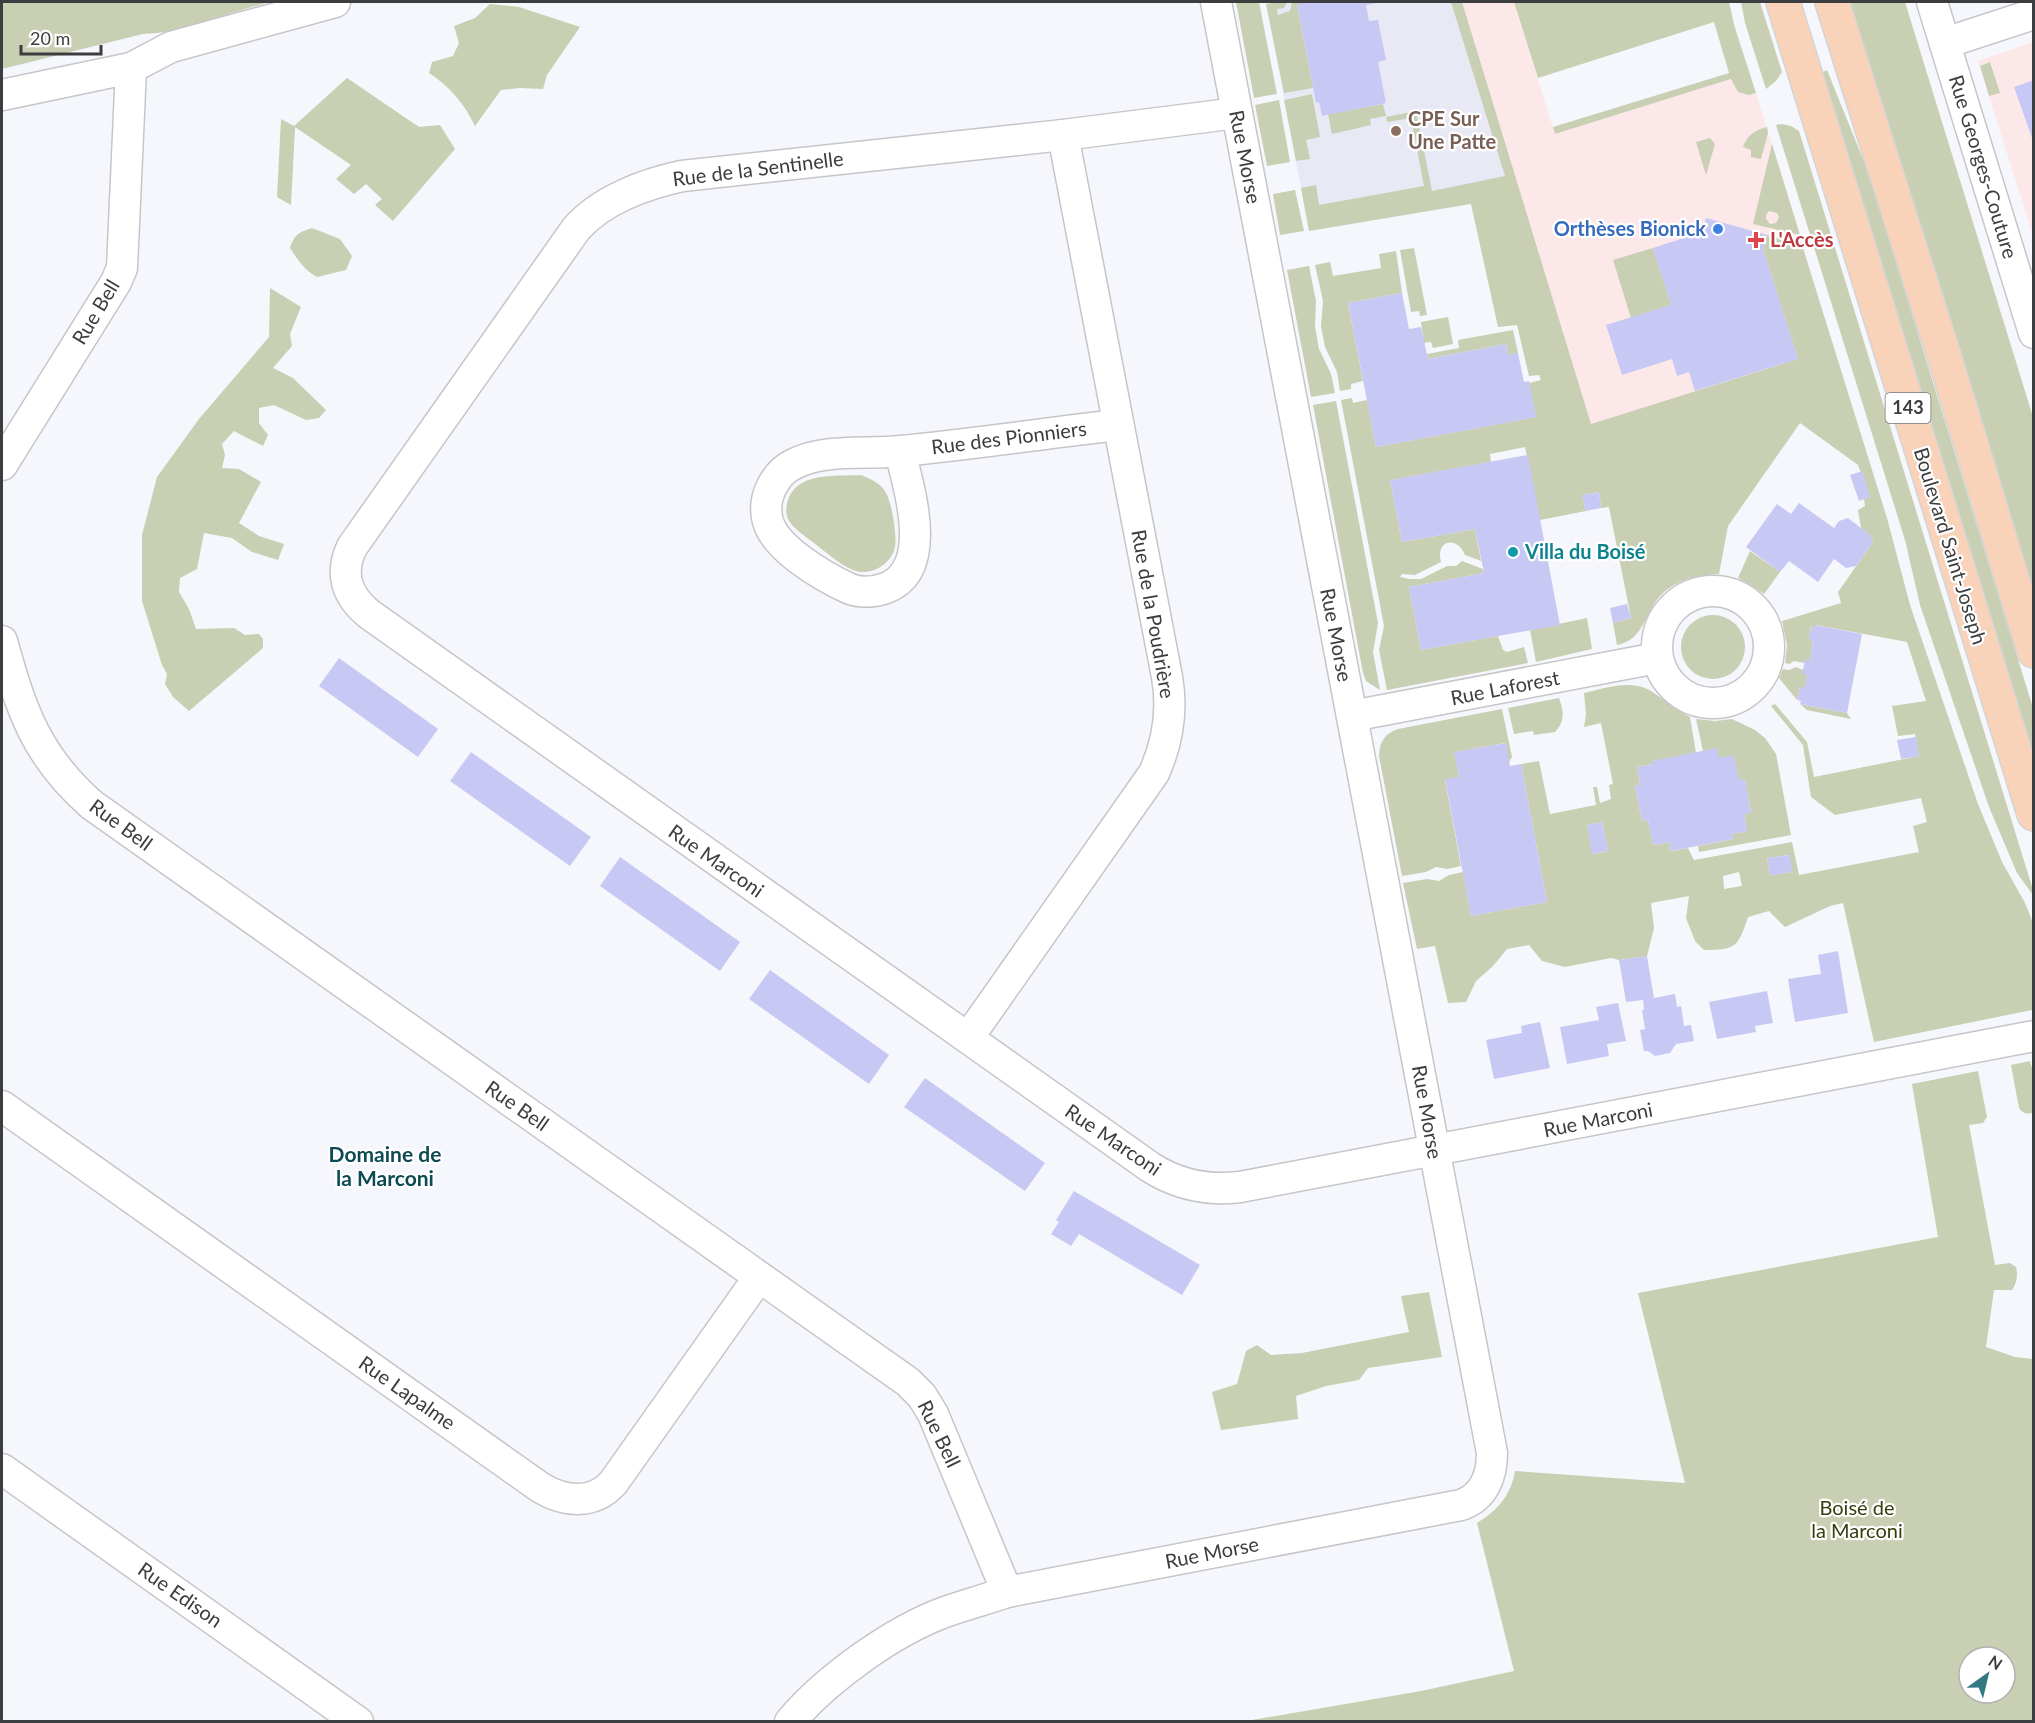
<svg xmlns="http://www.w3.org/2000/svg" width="2035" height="1723" viewBox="0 0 2035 1723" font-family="Lato,sans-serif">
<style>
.commercial{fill:#fde8e9}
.built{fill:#e8e9f5}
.green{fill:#c8cfb2;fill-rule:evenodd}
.building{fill:#c7c9f4}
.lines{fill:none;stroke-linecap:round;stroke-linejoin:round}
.minor-casing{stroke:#c5c6ca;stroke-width:33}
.primary-casing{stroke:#d4d4d5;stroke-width:36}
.minor{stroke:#fff;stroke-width:30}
.primary{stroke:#f9d2ba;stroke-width:33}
.education-dot{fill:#8d6e63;stroke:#fff;stroke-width:2}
.shop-dot{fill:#3f7fe0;stroke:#fff;stroke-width:2}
.health-dot{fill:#e0444e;stroke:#fff;stroke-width:2}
.culture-dot{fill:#0f9aa8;stroke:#fff;stroke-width:2}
.labels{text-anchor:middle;stroke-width:4.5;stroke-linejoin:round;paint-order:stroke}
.shield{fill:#fff;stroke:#767779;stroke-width:1.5}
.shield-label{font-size:18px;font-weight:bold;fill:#3c3d3f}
.education-label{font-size:20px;font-weight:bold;fill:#785e54;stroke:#fff;text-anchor:start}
.street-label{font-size:20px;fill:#3c3d3f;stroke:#fff}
.shop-label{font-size:20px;font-weight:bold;fill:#366cbe;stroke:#fff;text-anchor:end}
.health-label{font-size:20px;font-weight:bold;fill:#be3a42;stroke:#fff;text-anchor:start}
.culture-label{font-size:20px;font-weight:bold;fill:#0d838f;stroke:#fff;text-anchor:start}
.park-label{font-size:20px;fill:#363e0c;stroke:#fff}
.neighbourhood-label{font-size:21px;font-weight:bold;fill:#0d4b53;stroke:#fff}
</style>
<rect width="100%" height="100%" fill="#f6f7fc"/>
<g class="commercial">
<path d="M 1462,2 L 1514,2 L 1555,134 L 1731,79 L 1749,95 L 1756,93 L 1800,235 L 1841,382 L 1591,424 Z"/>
<path d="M 2033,42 L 2033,236 L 1978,61 Z"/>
</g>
<path class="built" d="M 1266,2 L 1462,2 L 1519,190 L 1435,209 L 1309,231 Z"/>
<g class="green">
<path d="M 2,2 L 269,2 L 168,32 L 143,34 L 2,69 Z"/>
<path d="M 1236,2 L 1259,2 L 1277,94 L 1254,98 Z"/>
<path d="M 1280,2 L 1287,2 L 1284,8 L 1277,9 L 1278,15 L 1290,11 L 1292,2 L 1300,2 L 1301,4 L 1297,5 L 1313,88 L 1284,93 L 1266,4 Z"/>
<path d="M 1451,2 L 1462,2 L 1591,424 L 1798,359 L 1763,249 L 1767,235 L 1802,245 L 1887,518 L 1910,605 L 1978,804 L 2002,862 L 2024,901 L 2030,915 L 2034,928 L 2033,1009 L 2032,1010 L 1874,1042 L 1843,903 L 1830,906 L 1785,927 L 1769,911 L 1748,917 C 1738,947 1736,950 1704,950 L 1695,941 L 1686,918 L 1689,896 L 1651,903 L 1654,928 L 1647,956 L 1619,960 L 1611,958 L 1565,967 L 1542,961 L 1529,945 L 1507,949 L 1493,966 L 1476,981 L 1466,1002 L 1448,1003 L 1435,946 L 1417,949 L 1403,883 L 1427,879 L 1439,881 L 1449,875 L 1463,872 L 1471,916 L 1547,902 L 1521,764 L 1539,761 L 1550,814 L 1596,805 L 1593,787 L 1597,787 L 1600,803 L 1611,799 L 1609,785 L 1613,784 L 1601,723 L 1584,727 L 1586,714 L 1584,693 C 1607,688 1633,678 1654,693 C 1666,701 1676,710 1690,717 L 1696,753 L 1653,761 L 1653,764 L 1637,767 L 1640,785 L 1635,786 L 1642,821 L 1648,820 L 1653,845 L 1669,842 L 1671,851 L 1688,848 L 1694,860 L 1792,842 L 1799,875 L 1919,852 L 1913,826 L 1927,822 L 1921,798 L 1835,815 L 1811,797 L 1803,745 L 1771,706 L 1775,704 L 1807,742 L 1814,777 L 1919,756 L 1915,734 L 1898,736 L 1892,706 L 1926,701 L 1907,642 L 1816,625 L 1815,628 L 1811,627 L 1809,639 L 1813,640 L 1810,660 L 1805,660 L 1805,663 L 1794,661 L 1789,664 L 1785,663 L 1787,645 L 1782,621 L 1841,603 L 1838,592 L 1873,542 L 1870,535 L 1861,528 L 1858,510 L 1865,506 L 1864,499 L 1870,497 L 1858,465 L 1800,423 L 1728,526 L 1719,574 C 1698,575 1678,579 1662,594 C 1645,610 1645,640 1617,645 L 1613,623 L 1631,618 L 1609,507 L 1601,508 L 1599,492 L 1582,495 L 1586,511 L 1540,520 L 1525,447 L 1490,454 L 1491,462 L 1390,480 L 1402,542 L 1475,529 L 1481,561 L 1465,555 C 1457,535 1435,540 1441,562 L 1415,575 L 1402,574 L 1400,577 L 1409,579 L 1421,579 L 1447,566 L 1456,566 L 1462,561 L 1483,569 L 1484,573 L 1409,587 L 1421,650 L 1498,636 L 1503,650 L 1507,652 L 1524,647 L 1528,663 L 1387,690 L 1379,650 L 1384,626 L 1341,400 L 1352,398 L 1353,403 L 1367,400 L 1376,447 L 1535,417 L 1529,383 L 1541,380 L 1539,375 L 1529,376 L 1517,325 L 1498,327 L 1471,204 L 1309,231 L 1301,188 L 1316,185 L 1319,205 L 1424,186 L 1411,118 L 1387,122 L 1386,117 L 1416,111 L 1432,191 L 1505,176 ZM 1602,822 L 1608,851 L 1593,854 L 1587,825 ZM 1789,855 L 1791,872 L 1770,875 L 1767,858 ZM 1739,872 L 1742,886 L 1724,889 L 1723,876 Z"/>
<path d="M 1514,2 L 1729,2 L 1735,28 L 1756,93 L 1749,95 L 1738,92 L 1731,79 L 1555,134 L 1553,127 L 1729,73 L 1714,22 L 1538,78 Z"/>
<path d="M 1741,2 L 1760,2 L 1782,72 L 1776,81 L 1766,89 L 1745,23 Z"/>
<path d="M 1849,2 L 1905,2 L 2033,417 L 2033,599 Z"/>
<path d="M 490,4 L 519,7 L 580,27 L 547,75 L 543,89 L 520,88 L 501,90 L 475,126 C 464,103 450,87 429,73 L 432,62 L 453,56 L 459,43 L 454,26 L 475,18 Z"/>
<path d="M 1990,62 L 2000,93 L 1989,96 L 1980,66 Z"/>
<path d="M 1827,70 L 1869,174 L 2033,708 L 2033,761 L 1821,73 Z"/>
<path d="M 347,78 L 419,127 L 440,125 L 455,149 L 393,221 L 375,205 L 382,199 L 366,184 L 354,194 L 336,179 L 351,165 L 295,127 L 291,205 L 277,197 L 281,119 L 294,126 Z"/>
<path d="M 1312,94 L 1320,137 L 1306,140 L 1310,159 L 1296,161 L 1284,100 Z"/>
<path d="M 1279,100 L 1290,162 L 1267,166 L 1255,105 Z"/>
<path d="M 1383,104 L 1386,116 L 1370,119 L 1371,125 L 1332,134 L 1328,114 Z"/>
<path d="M 1782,124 L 1791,126 L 1799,131 L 2033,890 L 2033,895 L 2017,873 L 1989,807 L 1920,605 L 1905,540 L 1776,125 Z"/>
<path d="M 1767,127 L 1768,133 L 1761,159 L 1751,157 L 1751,150 L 1743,147 C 1747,135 1755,130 1767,127 Z"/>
<path d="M 1710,138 L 1715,144 L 1706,175 L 1696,142 Z"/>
<path d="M 1772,144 L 1800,235 L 1753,224 ZM 1769,211 L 1777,213 L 1779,217 L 1776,223 L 1770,224 L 1766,219 L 1766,215 Z"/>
<path d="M 1295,190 L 1304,231 L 1280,235 L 1273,194 Z"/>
<path d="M 312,228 L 340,239 L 352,256 L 346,270 L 317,277 C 304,270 298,260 290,248 C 294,235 299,232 312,228 Z"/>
<path d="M 1414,248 L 1427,315 L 1420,316 L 1419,311 L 1411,312 L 1400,250 Z"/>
<path d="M 1653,248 L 1671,305 L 1631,318 L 1613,260 Z"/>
<path d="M 1396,251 L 1402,293 L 1348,303 L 1363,381 L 1351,384 L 1351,389 L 1340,391 L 1337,372 L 1325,347 L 1321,326 L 1323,301 L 1315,265 L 1330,262 L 1333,276 L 1381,268 L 1379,254 Z"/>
<path d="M 1309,266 L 1316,301 L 1315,326 L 1319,349 L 1331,374 L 1335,393 L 1311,397 L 1287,270 Z"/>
<path d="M 270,288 L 301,307 L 290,334 L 292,346 L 273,368 L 293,378 L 326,410 L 319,418 L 306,420 L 274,405 L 259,408 L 259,423 L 268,435 L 263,446 L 234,431 L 222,444 L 225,455 L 222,468 L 239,469 L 261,482 L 239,523 L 259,536 L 284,544 L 278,560 L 252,552 L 232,538 L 204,533 L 197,569 L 180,578 L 179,592 L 189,609 L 196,629 L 234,628 L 245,635 L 259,634 L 263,639 L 263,648 L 189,711 L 173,697 L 165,684 L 167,674 L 162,665 L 142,601 L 142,535 L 157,477 L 199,419 L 269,337 Z"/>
<path d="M 1448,317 L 1453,344 L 1433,348 L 1431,342 L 1424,343 L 1421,322 Z"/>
<path d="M 1513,330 L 1518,353 L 1508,355 L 1506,344 L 1428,359 L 1427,354 L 1459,348 L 1458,340 Z"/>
<path d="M 1336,401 L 1378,623 L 1373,652 L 1380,690 L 1366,681 L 1363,673 L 1313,405 Z"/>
<path d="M 861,475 C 870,479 881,483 886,493 C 892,503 897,535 895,547 C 892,562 876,573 861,572 C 845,571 821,547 807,538 C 800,532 792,527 788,519 C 783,506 790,489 802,483 C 818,474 843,476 861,475 Z"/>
<path d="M 1750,551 L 1780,572 L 1764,594 L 1751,585 L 1738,578 Z"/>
<circle cx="1713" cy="647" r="32"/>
<path d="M 1587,618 L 1592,649 L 1536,662 L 1530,630 Z"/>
<path d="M 1796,667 L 1803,670 L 1807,675 L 1805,687 L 1800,687 L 1797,700 L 1779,678 L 1783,669 L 1789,670 Z"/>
<path d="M 1559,698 C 1564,712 1565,721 1555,732 L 1534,735 L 1533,731 L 1514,734 L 1508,708 Z"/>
<path d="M 1800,704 L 1847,713 L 1851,719 L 1807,710 Z"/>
<path d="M 1502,709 L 1512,757 L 1509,762 L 1505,743 L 1455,752 L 1459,777 L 1445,780 L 1461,866 L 1447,869 L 1436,867 L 1426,872 L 1402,876 L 1379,756 C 1380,742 1384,734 1398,729 Z"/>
<path d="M 1696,719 L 1715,721 L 1732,719 L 1755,730 L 1765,738 L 1776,754 L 1791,835 L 1699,852 L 1698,846 L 1733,839 L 1732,834 L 1747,831 L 1744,814 L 1751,812 L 1745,780 L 1739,780 L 1719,758 L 1703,751 Z"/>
<path d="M 2030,1061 L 2031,1066 L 2033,1067 L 2034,1113 C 2027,1114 2023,1114 2019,1108 L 2011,1065 Z"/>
<path d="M 1978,1071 L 1987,1117 L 1983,1123 L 1969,1125 L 1995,1265 L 2010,1263 L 2016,1267 C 2018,1275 2017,1283 2012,1290 L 1994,1290 L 1986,1347 L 2015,1357 L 2033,1359 L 2033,1721 L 1246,1721 L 1421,1691 L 1514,1671 L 1477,1523 C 1498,1510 1511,1495 1515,1471 L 1685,1483 L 1638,1293 L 1938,1237 L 1912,1084 ZM 1969,1657 L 2005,1657 L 2005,1693 L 1969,1693 Z"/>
<path d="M 1429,1292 L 1442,1357 L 1368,1368 L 1359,1380 L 1326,1386 L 1296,1396 L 1298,1419 L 1221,1430 L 1212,1392 L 1237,1384 L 1246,1351 L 1257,1345 L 1271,1355 L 1302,1353 L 1409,1332 L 1401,1296 Z"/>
</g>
<g class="building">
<path d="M 1300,2 L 1381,2 L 1366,5 L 1369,21 L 1378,20 L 1386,60 L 1378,62 L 1386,103 L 1322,116 L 1319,102 L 1316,103 L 1297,4 L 1301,4 Z"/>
<path d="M 2034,80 L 2034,141 L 2033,141 L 2014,87 Z"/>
<path d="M 1706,218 L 1767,235 L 1763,249 L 1798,359 L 1695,391 L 1689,372 L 1677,376 L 1672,359 L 1622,375 L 1606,325 L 1671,305 L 1653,248 L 1702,232 Z"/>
<path d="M 1402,293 L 1409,329 L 1421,327 L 1428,359 L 1506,344 L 1508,355 L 1518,353 L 1524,382 L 1529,381 L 1536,417 L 1376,447 L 1348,303 Z"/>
<path d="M 1528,455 L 1560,625 L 1421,650 L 1409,587 L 1484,573 L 1475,529 L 1402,542 L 1390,480 Z"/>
<path d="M 1862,471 L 1870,497 L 1859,501 L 1850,475 Z"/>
<path d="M 1599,492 L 1601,508 L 1586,511 L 1582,495 Z"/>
<path d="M 1799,503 L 1834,528 L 1839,521 L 1848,518 L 1870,535 L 1873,542 L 1856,566 L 1846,568 L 1834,559 L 1818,582 L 1789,561 L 1780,572 L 1746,547 L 1777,504 L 1791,514 Z"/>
<path d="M 1627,604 L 1631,618 L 1613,623 L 1610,608 Z"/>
<path d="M 1815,625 L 1862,634 L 1847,713 L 1800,704 L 1801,701 L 1797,700 L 1800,687 L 1805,687 L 1807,675 L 1802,674 L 1805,660 L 1810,660 L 1813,640 L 1809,640 L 1811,627 L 1815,628 Z"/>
<path d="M 339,658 L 438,729 L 418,757 L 319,686 Z"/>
<path d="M 1916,737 L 1919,756 L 1901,759 L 1897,740 Z"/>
<path d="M 1506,743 L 1510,766 L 1521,764 L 1547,902 L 1471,916 L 1445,779 L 1459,777 L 1454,752 Z"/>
<path d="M 1717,748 L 1719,758 L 1734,755 L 1739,780 L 1745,779 L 1751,813 L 1744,814 L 1747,831 L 1732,834 L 1733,839 L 1671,851 L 1669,842 L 1653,845 L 1648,820 L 1642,821 L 1635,786 L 1640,785 L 1637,767 L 1653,764 L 1652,761 Z"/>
<path d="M 471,752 L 591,837 L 570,866 L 450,781 Z"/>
<path d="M 1602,822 L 1608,851 L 1592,854 L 1587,825 Z"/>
<path d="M 1790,855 L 1792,872 L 1770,875 L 1767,858 Z"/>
<path d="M 620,857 L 740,942 L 720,971 L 600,886 Z"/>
<path d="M 1838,951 L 1848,1013 L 1795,1022 L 1788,979 L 1821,974 L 1818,955 Z"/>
<path d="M 1647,956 L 1654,998 L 1675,994 L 1677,1007 L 1681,1006 L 1684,1026 L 1691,1025 L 1694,1041 L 1676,1044 L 1670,1053 L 1655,1056 L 1648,1051 L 1644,1051 L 1640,1030 L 1645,1029 L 1642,1010 L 1644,1010 L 1643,1000 L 1626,1002 L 1619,960 Z"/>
<path d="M 770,970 L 889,1055 L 869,1084 L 749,999 Z"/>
<path d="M 1767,991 L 1773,1023 L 1755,1026 L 1756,1032 L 1717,1039 L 1709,1002 Z"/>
<path d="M 1618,1003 L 1626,1041 L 1607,1044 L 1609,1056 L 1567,1064 L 1560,1027 L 1599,1020 L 1596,1007 Z"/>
<path d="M 1540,1022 L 1550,1068 L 1494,1079 L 1486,1040 L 1522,1033 L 1521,1026 Z"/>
<path d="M 925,1078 L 1045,1163 L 1025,1191 L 904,1107 Z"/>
<path d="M 1074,1191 L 1200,1265 L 1182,1295 L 1079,1234 L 1071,1246 L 1051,1234 L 1059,1222 L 1056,1220 Z"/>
</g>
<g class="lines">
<defs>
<g id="minor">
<path d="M 1932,2 L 2034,333"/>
<path d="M 1945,43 L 2034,14"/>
<path d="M 2,95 L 131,68 L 171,47 L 335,2"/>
<path d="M 1237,113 L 1063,135 L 682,176 C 645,184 601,200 576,229 L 352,547 C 339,574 347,596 369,614 L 1150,1167 C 1178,1185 1207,1191 1240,1187 L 2034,1036"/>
<path d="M 900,451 C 909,489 935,569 886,588 C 875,592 861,593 850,589 C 824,577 771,547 767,517 C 763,497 775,473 794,464 C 825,448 867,455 901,451 C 973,444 1046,433 1118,425"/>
<path d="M 2,465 L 116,282 L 122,268 L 131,68"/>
<circle cx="1713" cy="647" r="56"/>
<path d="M 2,641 C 21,710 36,756 92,805 L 908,1382 L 922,1396 L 933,1414 L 1007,1592"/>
<path d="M 1352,716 L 1657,658"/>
<path d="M 968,1038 L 1154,773 C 1168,742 1173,711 1167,677 L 1063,135"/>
<path d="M 2,1106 L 541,1488 C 565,1502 593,1505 613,1483 L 759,1277"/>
<path d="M 2,1469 L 358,1722"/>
<path d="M 790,1722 C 826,1679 893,1631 945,1612 C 965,1605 987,1599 1007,1592 L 1461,1505 C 1484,1497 1492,1476 1492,1453 L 1216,2"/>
</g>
<g id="primary">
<path d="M 1783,2 L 2034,814"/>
<path d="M 1832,2 L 1947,365 L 2034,651"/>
</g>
</defs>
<use href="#minor" class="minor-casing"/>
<use href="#primary" class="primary-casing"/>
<use href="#minor" class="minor"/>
<use href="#primary" class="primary"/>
</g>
<circle class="education-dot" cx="1396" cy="131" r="6"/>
<circle class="shop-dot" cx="1718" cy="229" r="6"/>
<path class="health-dot" d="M1753 231h6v6h6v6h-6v6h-6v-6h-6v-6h6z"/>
<circle class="culture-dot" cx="1513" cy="552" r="6"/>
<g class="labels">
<rect class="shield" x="1885.5" y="393" width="45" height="30" rx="4.5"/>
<g class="shield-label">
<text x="1908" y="414">143</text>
</g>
<g class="education-label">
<text x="1408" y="126">CPE Sur<tspan x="1408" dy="23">Une Patte</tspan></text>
</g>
<g class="street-label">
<text transform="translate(1245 157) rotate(79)" y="7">Rue Morse</text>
<text transform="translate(1983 167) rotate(73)" y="7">Rue Georges-Couture</text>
<text transform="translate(758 169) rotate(-7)" y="7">Rue de la Sentinelle</text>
<text transform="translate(96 312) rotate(-59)" y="7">Rue Bell</text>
<text transform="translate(1009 438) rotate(-7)" y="7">Rue des Pionniers</text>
<text transform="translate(1950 546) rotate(73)" y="7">Boulevard Saint-Joseph</text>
<text transform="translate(1153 614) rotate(80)" y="7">Rue de la Poudrière</text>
<text transform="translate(1336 635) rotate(79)" y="7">Rue Morse</text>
<text transform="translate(1505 688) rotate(-11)" y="7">Rue Laforest</text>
<text transform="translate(121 825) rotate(36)" y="7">Rue Bell</text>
<text transform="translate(716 861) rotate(35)" y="7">Rue Marconi</text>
<text transform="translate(517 1106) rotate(35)" y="7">Rue Bell</text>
<text transform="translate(1427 1112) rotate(80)" y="7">Rue Morse</text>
<text transform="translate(1598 1120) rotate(-11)" y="7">Rue Marconi</text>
<text transform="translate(1113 1140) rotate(34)" y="7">Rue Marconi</text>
<text transform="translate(407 1393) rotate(35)" y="7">Rue Lapalme</text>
<text transform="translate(939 1434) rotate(64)" y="7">Rue Bell</text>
<text transform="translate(1212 1553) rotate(-11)" y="7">Rue Morse</text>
<text transform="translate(180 1595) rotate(35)" y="7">Rue Edison</text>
</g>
<g class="shop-label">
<text x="1706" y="236">Orthèses Bionick</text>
</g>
<g class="health-label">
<text x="1770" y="247">L'Accès</text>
</g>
<g class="culture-label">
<text x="1525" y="559">Villa du Boisé</text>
</g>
<g class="park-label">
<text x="1857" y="1515">Boisé de<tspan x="1857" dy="23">la Marconi</tspan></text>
</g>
<g class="neighbourhood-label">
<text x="385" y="1162">Domaine de<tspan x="385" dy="24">la Marconi</tspan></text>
</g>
</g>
<rect width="2035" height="1723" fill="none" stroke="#3c3d3f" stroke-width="6"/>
<g transform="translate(1987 1675) rotate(34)"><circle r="28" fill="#ffffff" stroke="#b1b1b2" stroke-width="1.5"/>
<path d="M0-4.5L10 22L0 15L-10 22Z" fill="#327984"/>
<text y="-9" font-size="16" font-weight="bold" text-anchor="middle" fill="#3c3d3f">N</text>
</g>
<path d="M21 45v9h80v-9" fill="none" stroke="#3c3d3f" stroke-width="3"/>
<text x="30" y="45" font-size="18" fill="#3c3d3f" stroke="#ffffff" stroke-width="4.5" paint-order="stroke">20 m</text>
</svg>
